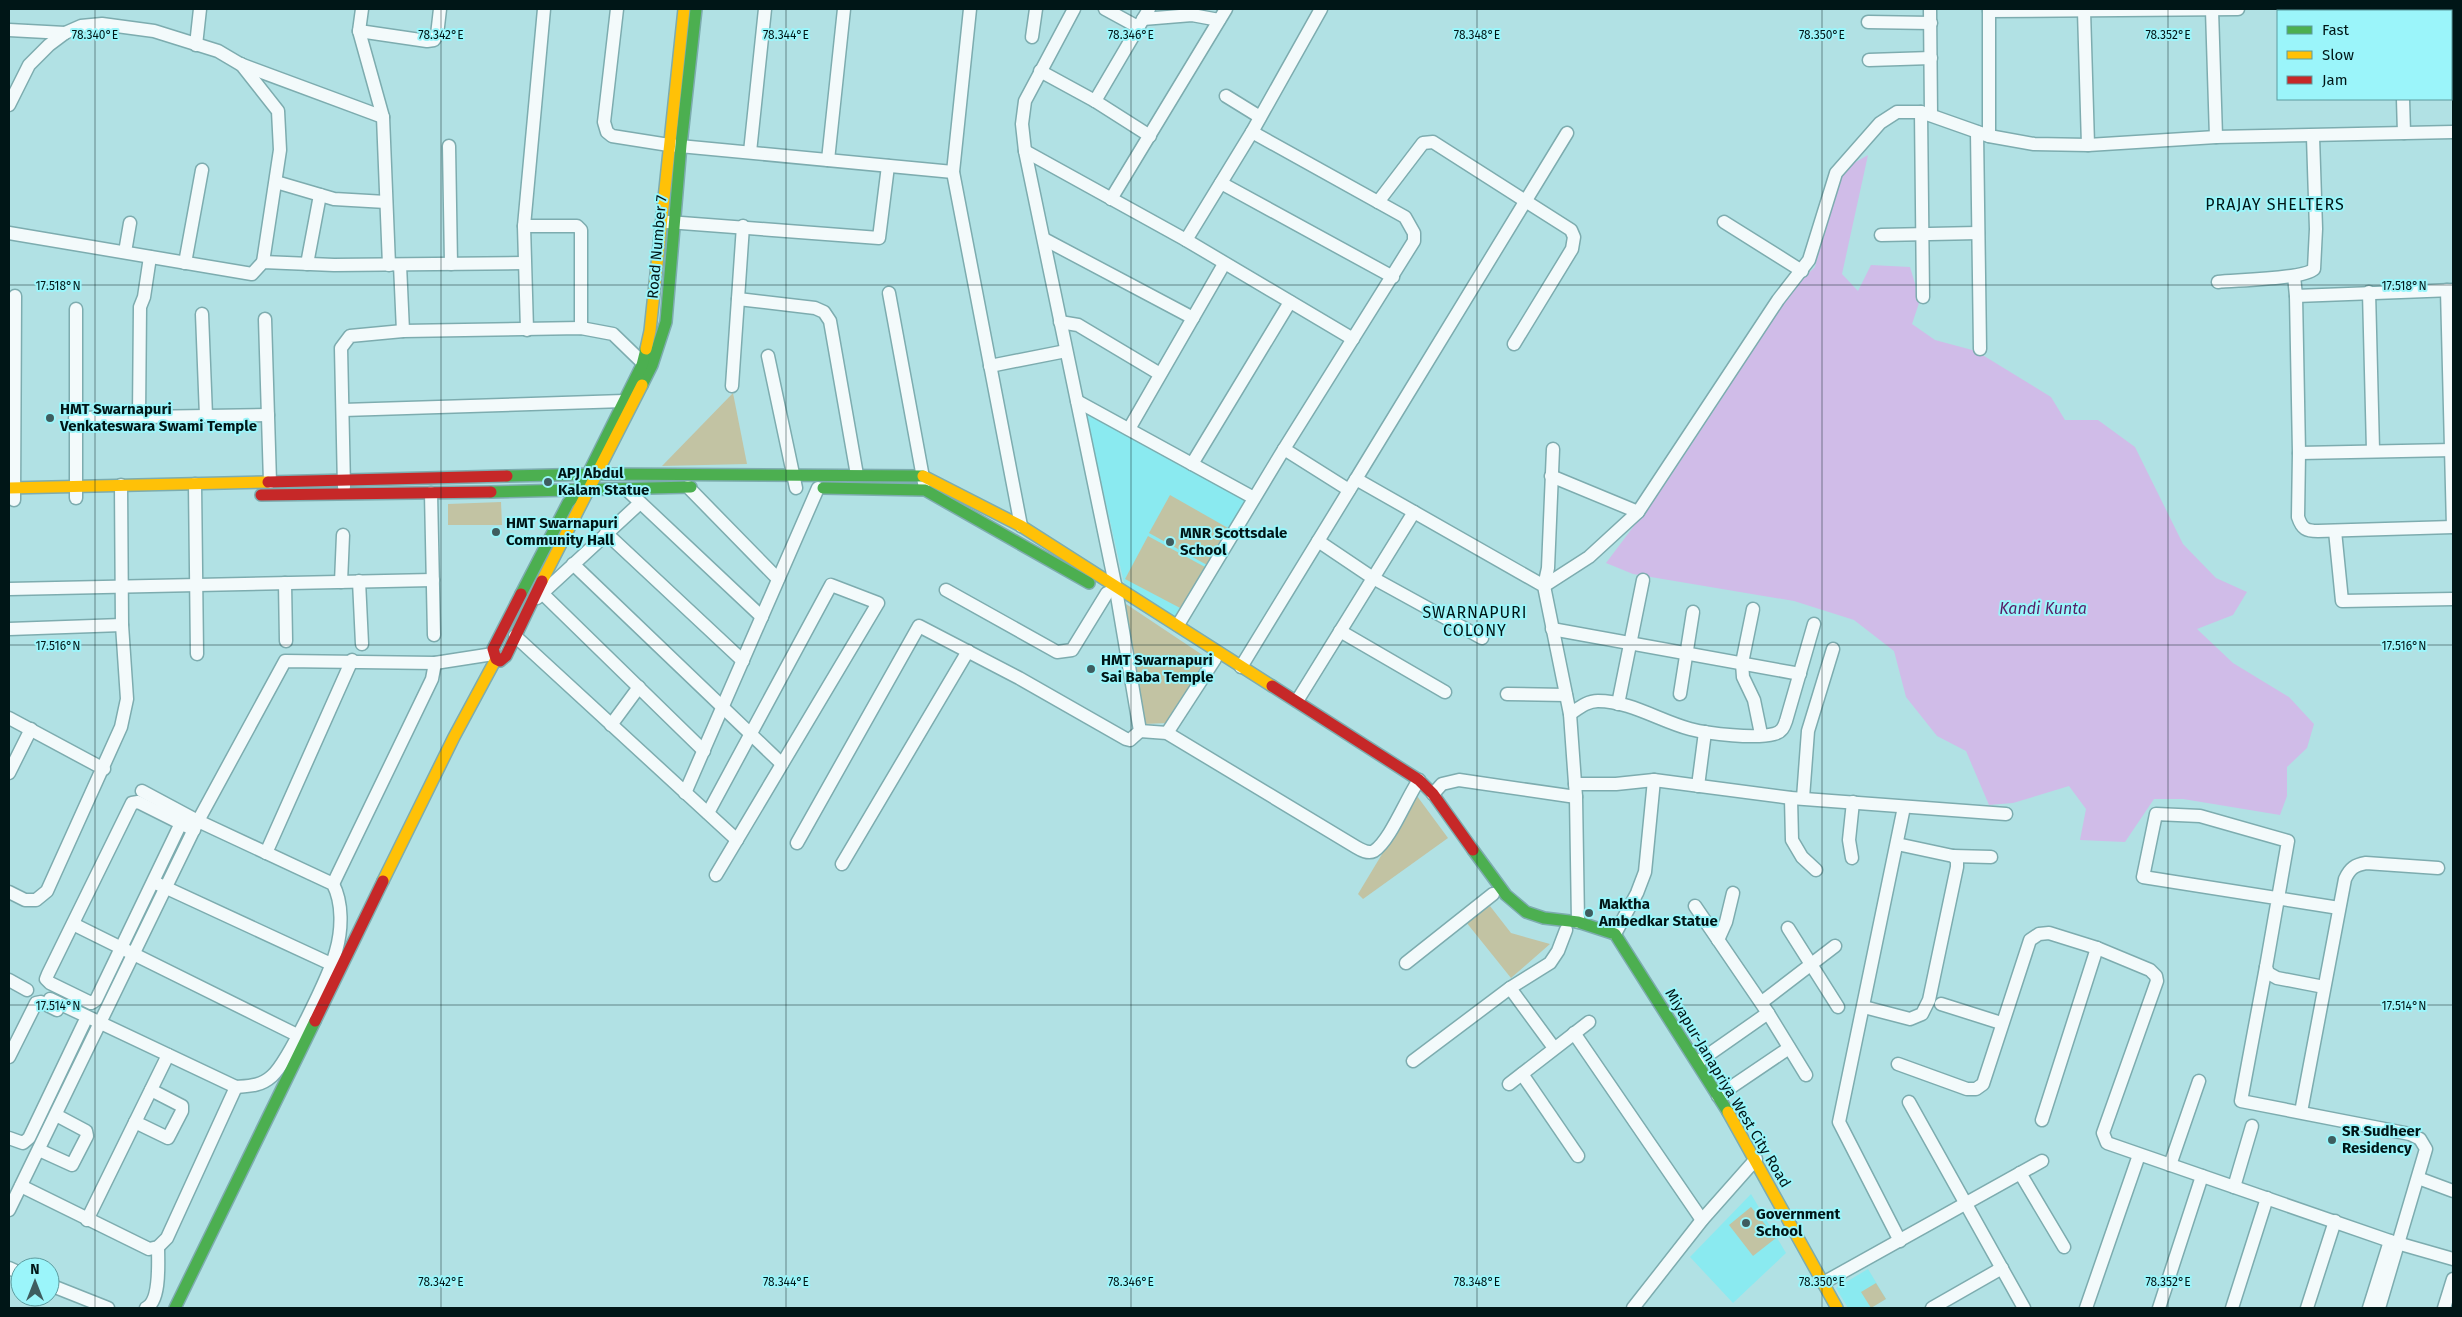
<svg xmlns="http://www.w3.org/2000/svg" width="2462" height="1317" viewBox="0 0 2462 1317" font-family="'Fira Sans',sans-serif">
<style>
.built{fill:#8aeaf0}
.green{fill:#c2c3a3}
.water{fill:#d0bce8}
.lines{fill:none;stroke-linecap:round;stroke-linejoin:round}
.street-casing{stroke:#7dacaf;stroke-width:15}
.fast-casing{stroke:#7dacaf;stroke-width:14}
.slow-casing{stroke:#7dacaf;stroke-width:14}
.jam-casing{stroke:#7dacaf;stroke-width:14}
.street{stroke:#f3fafb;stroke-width:12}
.fast{stroke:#4caf50;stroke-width:11}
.slow{stroke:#ffc107;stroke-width:11}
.jam{stroke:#c62828;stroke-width:11}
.ticks{fill:none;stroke:#001617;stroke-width:1;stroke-opacity:0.45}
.poi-dot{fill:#3e5d5f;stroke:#9bf5fa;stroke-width:2}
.labels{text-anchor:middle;stroke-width:4;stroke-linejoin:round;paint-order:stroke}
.street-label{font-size:15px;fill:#001617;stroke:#9bf5fa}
.poi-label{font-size:15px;font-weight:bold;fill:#001617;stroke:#9bf5fa;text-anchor:start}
.neighbourhood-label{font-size:16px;letter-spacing:1px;fill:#001617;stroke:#9bf5fa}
.water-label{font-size:16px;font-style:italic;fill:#571b64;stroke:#9bf5fa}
.ticks-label{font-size:12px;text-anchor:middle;fill:#001617;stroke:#9bf5fa;stroke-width:4;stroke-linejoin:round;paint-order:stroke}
</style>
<rect width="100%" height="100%" fill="#b1e1e4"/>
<g class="built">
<path d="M 1085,411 L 1251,501 L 1179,622 L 1124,583 Z"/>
<path d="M 1751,1194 L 1786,1253 L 1733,1303 L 1690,1257 Z"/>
<path d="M 1868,1269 L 1886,1299 L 1870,1308 L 1848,1308 L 1836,1288 Z"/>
</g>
<g class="green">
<path d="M 733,393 L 747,464 L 662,466 Z"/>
<path d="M 1170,495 L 1228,528 L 1207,565 L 1149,533 Z"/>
<path d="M 501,502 L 502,525 L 448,525 L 448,504 Z"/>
<path d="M 1148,536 L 1205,567 L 1182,609 L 1125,579 Z"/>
<path d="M 1123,602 L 1207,658 L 1168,723 L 1144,724 Z"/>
<path d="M 1417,796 L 1448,838 L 1363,899 L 1358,894 Z"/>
<path d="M 1490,906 L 1511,933 L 1550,944 L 1511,978 L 1466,922 Z"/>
<path d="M 1751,1207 L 1776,1238 L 1753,1256 L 1729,1225 Z"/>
<path d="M 1876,1283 L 1886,1299 L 1871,1308 L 1861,1292 Z"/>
</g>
<path class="water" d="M 1868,155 L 1842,274 L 1858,291 L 1871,265 L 1910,267 L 1920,300 L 1912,324 L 1935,340 L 1976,351 L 2051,397 L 2065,420 L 2098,420 L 2135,447 L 2183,544 L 2216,578 L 2247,592 L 2233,615 L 2197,629 L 2233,663 L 2289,697 L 2314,724 L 2307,748 L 2287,767 L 2287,796 L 2280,815 L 2183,799 L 2154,799 L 2125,842 L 2080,840 L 2086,809 L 2069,786 L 2013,803 L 1989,805 L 1966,751 L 1937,736 L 1906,697 L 1894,651 L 1854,620 L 1794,601 L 1633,574 L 1606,563 L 1664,486 L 1724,395 L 1778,303 L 1815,267 L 1838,172 Z"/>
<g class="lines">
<defs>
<g id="street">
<path d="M 362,9 L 359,31 L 383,117 L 389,265"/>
<path d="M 617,9 L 604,122 L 607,132 L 612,136 L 669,145 L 953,172"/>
<path d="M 970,9 L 953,172 L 1021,526"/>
<path d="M 1105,9 L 1138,27"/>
<path d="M 1930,9 L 1931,115"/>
<path d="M 2400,9 L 2400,11"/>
<path d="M 2212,10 L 2216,137"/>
<path d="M 1989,11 L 2238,9"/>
<path d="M 2084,11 L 2088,145"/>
<path d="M 1143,19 L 1192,15 L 1219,20"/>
<path d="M 1868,22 L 1931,23"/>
<path d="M 9,30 L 65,33"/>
<path d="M 359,31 L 427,41 L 434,40 L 437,35 L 440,9"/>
<path d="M 1032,37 L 1036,9"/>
<path d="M 196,45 L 200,9"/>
<path d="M 1869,60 L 1931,58"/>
<path d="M 241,64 L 278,111 L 280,150 L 263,262"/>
<path d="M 1040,71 L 1095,101 L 1150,136"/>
<path d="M 1226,96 L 1260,117"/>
<path d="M 2403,99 L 2404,133"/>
<path d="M 1095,101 L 1149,9"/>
<path d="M 9,105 L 29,65 L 49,45 L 65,33 L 81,26 L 102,24 L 154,31 L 218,51 L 240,64 L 383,117"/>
<path d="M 1921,112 L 1923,297"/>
<path d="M 1977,132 L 1980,349"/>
<path d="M 1989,136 L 1989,9"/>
<path d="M 449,146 L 451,264"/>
<path d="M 1025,151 L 1186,240 L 1353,339"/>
<path d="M 750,152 L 765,9"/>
<path d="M 828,160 L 844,9"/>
<path d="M 276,182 L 334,199 L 386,202"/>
<path d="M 1221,183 L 1393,277"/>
<path d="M 1111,199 L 1226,9"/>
<path d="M 1378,202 L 1423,143 L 1433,142 L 1571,230 L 1574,237 L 1572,249 L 1514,344"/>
<path d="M 668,222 L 879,238 L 888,166"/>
<path d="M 1724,222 L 1802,271"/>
<path d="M 524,226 L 577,226 L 581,230 L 581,328"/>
<path d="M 9,233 L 252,274 L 263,262 L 334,265 L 524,263"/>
<path d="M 1881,235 L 1978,233"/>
<path d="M 1044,239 L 1193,318"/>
<path d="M 1186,240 L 1252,132 L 1321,9"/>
<path d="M 125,252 L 130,223"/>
<path d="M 185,263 L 202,170"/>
<path d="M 307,264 L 320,195"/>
<path d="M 400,265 L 403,331"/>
<path d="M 2294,276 L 2296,296 L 2453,290"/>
<path d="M 2218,282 C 2236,280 2304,279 2314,269 L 2316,229 L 2313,137"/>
<path d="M 2447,290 L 2453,527"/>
<path d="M 2369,292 L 2373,450"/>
<path d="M 889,293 L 924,483"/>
<path d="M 2296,296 L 2299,453 L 2298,517 C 2302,529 2306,531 2318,531 L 2453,527"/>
<path d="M 738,299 L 815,308 L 824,312 L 830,321 L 857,475"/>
<path d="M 202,314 L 206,416"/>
<path d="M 265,319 L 270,482"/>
<path d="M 1060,322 L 1078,325 L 1160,374"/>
<path d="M 527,330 L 524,226 L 544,9"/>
<path d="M 768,356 L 796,488"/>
<path d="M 990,366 L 1066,351"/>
<path d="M 732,386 L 743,226"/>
<path d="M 1077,401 L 1254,498"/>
<path d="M 343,410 L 624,401 L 630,403"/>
<path d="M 139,416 L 140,307 L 144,297 L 150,257"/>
<path d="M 75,418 L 268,415"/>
<path d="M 1129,429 L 1224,264"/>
<path d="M 1284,449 L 1349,490"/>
<path d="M 2299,453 L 2453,450"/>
<path d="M 1192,464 L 1290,302"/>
<path d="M 1551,476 L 1638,512"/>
<path d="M 1356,479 L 1567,133"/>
<path d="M 195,484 L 197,654"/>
<path d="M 344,487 L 341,348 L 350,336 L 403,331 L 581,328 L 613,334 L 646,366"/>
<path d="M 688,487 L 778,579"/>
<path d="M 627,490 L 762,617"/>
<path d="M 431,493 L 434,635"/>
<path d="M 76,498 L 76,309"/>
<path d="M 14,500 L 15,296"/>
<path d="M 2335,531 L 2342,601 L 2453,599"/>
<path d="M 606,533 L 743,661"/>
<path d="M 1318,541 L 1373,578 L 1482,638"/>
<path d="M 573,564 L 782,764"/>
<path d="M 359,581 L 362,644"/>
<path d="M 341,582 L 343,535"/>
<path d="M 285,583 L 286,641"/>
<path d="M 1544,586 L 1589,557 L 1638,512 L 1778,300 L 1809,260 L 1836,173 L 1880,123 L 1897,112 L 1921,112 L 1989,136 L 2034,144 L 2088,145 L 2216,137 L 2453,132"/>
<path d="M 1544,586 L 1548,568 L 1553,449"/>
<path d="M 9,589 L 433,580"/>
<path d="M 946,590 L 1057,652 L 1072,650 L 1107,593"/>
<path d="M 543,594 L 704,751"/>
<path d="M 537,598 L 640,503"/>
<path d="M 1753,609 L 1742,663 L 1743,677 L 1754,700 L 1761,734"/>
<path d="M 1178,625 L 1284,449 L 1414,241 L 1414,233 L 1405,217 L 1252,132"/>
<path d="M 9,629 L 122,625"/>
<path d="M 1552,629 L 1800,674"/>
<path d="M 1340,631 L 1445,692"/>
<path d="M 515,636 L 737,840"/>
<path d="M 1241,667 L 1356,479 L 1544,586 L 1570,714 L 1576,797 L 1578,922"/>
<path d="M 1507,694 L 1566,695"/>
<path d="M 1680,694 L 1693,612"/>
<path d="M 1297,701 L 1414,512"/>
<path d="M 1618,704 L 1643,580"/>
<path d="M 1570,714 C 1579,708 1587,701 1598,701 C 1630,701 1660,721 1690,729 C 1709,734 1756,739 1774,734 C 1782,732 1784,727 1786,721 L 1814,624"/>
<path d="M 9,718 L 104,769"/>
<path d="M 611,725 L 639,687"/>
<path d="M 1140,731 L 1167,733 L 1356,847 C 1361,850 1368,854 1374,851 C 1390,841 1407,797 1419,780"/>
<path d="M 1167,733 L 1215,659"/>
<path d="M 9,773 L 31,729"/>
<path d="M 1575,784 L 1616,784 L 1654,780 L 1791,798 L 2006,814"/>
<path d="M 1698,786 L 1705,732"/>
<path d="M 685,793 L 818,488"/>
<path d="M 1433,794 L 1442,784 L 1459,780 L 1576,797"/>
<path d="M 1791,798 L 1792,840 L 1802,857 L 1816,870"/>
<path d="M 1803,798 L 1808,731 L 1833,649"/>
<path d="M 708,813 L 831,585 L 878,603 L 716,875"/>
<path d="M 181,823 L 96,1000 L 91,1003 L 50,983 L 46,979 L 48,974 L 132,803 L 138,802 L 194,830"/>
<path d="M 797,843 L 919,626 L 1019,678 L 1126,739 L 1130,740 L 1140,731 L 1115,584 L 1025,151 L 1022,124 L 1025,101 L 1074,9"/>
<path d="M 266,853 L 352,660"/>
<path d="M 1953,856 L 1991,857"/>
<path d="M 1852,858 L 1849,840 L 1853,802"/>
<path d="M 842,864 L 968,651"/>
<path d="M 158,884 L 331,964"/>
<path d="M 333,884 L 432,679 L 435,663"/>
<path d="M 9,892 L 25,900 L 36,900 L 47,891 L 121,727 L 127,699 L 122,625 L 121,485"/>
<path d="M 1695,906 L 1768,1013 L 1698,1062"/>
<path d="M 73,924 L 297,1035"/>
<path d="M 1788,928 L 1838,1007"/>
<path d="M 1615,934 L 1637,893 L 1645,872 L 1654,780"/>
<path d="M 1718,940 L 1726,922 L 1733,893"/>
<path d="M 1406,963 L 1493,894"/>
<path d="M 2266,967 L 2241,1101 L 2410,1134 L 2420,1139 L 2426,1149 L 2379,1308"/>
<path d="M 9,980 L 27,990"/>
<path d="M 2324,987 L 2277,978 L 2268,973 L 2266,967 L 2288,841 L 2200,816 L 2156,814 L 2143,877 L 2339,908"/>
<path d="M 1510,988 L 1554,1048"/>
<path d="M 50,999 L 236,1087 C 250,1086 261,1086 272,1076 C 288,1062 330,974 336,951 C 342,930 343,903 333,884 L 198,821 L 142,791"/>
<path d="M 1762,1002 L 1835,946"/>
<path d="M 1941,1004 L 2001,1023"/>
<path d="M 1864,1007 L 1910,1019 L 1922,1014 L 1929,1000 L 1957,867 L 1957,860 L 1953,856 L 1897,844"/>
<path d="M 1768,1013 L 1806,1075"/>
<path d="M 1574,1033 L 1702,1220"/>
<path d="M 9,1057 L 36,1003 L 41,1002 L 57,1010"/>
<path d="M 1413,1061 L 1510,988 L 1550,963 L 1558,951 L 1566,930"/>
<path d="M 1898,1064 L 1967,1089 L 1976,1089 L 1983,1084 L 2030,940 L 2039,934 L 2049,933 L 2097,948 L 2150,970 L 2156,976 L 2157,981 L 2103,1133 L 2107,1143 L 2390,1241 L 2453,1259"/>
<path d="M 1522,1074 L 1578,1156"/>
<path d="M 1509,1084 L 1589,1022"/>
<path d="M 1718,1096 L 1789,1048"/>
<path d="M 1909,1102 L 2024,1308"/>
<path d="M 2301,1112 L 2345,879 C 2350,868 2355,865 2366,863 L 2438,868"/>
<path d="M 2042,1120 L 2097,948"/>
<path d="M 135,1122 L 168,1138 L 182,1111 L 182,1106 L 151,1090"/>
<path d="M 9,1138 L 23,1143 L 29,1138 L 84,1023"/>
<path d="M 39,1150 L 72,1165 L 87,1136 L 86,1131 L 56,1115"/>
<path d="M 2170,1165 L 2199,1081"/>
<path d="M 2020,1173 L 2064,1247"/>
<path d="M 2418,1178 L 2453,1191"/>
<path d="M 21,1186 L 149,1249 L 158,1247 L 167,1238 L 236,1087"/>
<path d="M 2234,1187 L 2252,1126"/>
<path d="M 9,1210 L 198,821 L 285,661 L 435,663 L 493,654"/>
<path d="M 87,1220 L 168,1055"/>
<path d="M 1900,1241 L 1839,1122 L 1904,807"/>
<path d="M 9,1268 L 20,1273"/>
<path d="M 1823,1283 L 2042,1161"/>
<path d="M 50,1285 L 108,1308"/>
<path d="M 146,1308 C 161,1301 158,1262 158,1247"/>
<path d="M 1633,1308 L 1702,1220 L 1756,1159"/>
<path d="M 1932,1308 L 2002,1268"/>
<path d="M 2086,1308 L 2139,1155"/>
<path d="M 2159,1308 L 2202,1176"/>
<path d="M 2232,1308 L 2267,1198"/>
<path d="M 2307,1308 L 2335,1221"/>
<path d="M 2369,1308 L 2390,1241"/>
<path d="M 2444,1308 L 2453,1279"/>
</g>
<g id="fast">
<path d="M 642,385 L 652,365 L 666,322 L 681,145 L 696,9"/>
<path d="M 507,476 L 598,474 L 923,476"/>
<path d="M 823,488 L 925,490 L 1089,583"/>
<path d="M 491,492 L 691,487"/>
<path d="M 521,594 L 568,503 L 580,490 L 642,365 L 646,349"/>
<path d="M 1473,850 L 1506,895 L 1526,912 L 1544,918 L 1578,922 L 1615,934 L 1728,1112"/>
<path d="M 175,1308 L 315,1021"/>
</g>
<g id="slow">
<path d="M 646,349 L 650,331 L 684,9"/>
<path d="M 923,476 L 1021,526 L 1272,686"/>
<path d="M 9,488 L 268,482"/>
<path d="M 542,581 L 642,385"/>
<path d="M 383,881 L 454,737 L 496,659"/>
<path d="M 1728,1112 L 1837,1308"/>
</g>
<g id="jam">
<path d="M 268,482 L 507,476"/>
<path d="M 261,495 L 491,492"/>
<path d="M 521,594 L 493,649 L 496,659 L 500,661 L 506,656 L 542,581"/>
<path d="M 1272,686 L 1419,780 L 1433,794 L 1473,850"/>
<path d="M 315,1021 L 383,881"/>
</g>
</defs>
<use href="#street" class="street-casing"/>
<use href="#fast" class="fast-casing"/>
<use href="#slow" class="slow-casing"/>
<use href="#jam" class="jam-casing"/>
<use href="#street" class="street"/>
<use href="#fast" class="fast"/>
<use href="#slow" class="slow"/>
<use href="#jam" class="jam"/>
</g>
<path class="ticks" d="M 95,9 L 95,1308M 441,9 L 441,1308M 786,9 L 786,1308M 1131,9 L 1131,1308M 1477,9 L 1477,1308M 1822,9 L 1822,1308M 2168,9 L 2168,1308M 9,285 L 2453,285M 9,645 L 2453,645M 9,1005 L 2453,1005"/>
<g class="poi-dot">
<circle cx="50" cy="418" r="5"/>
<circle cx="548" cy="482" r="5"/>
<circle cx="496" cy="532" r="5"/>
<circle cx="1170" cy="542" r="5"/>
<circle cx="1091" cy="669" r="5"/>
<circle cx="1589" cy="913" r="5"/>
<circle cx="2332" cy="1140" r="5"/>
<circle cx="1746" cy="1223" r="5"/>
</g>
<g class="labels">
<g class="street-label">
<text transform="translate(657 247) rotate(-85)" y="5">Road Number 7</text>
<text transform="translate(1728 1088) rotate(59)" y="5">Miyapur-Janapriya West City Road</text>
</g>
<g class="poi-label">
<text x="60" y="414">HMT Swarnapuri<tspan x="60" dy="17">Venkateswara Swami Temple</tspan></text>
<text x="558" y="478">APJ Abdul<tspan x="558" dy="17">Kalam Statue</tspan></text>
<text x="506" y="528">HMT Swarnapuri<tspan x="506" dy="17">Community Hall</tspan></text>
<text x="1180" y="538">MNR Scottsdale<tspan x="1180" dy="17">School</tspan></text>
<text x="1101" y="665">HMT Swarnapuri<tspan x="1101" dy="17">Sai Baba Temple</tspan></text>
<text x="1599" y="909">Maktha<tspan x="1599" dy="17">Ambedkar Statue</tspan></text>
<text x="2342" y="1136">SR Sudheer<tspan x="2342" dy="17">Residency</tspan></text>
<text x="1756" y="1219">Government<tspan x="1756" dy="17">School</tspan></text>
</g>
<g class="neighbourhood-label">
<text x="2275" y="210">PRAJAY SHELTERS</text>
<text x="1475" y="618">SWARNAPURI<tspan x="1475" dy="18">COLONY</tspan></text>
</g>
<g class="water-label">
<text x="2043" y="614">Kandi Kunta</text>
</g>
</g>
<g class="ticks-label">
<text x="95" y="39">78.340°E</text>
<text x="441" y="39">78.342°E</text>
<text x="786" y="39">78.344°E</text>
<text x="1131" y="39">78.346°E</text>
<text x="1477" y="39">78.348°E</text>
<text x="1822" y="39">78.350°E</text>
<text x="2168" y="39">78.352°E</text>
<text x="58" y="290">17.518°N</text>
<text x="2404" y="290">17.518°N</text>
<text x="58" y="650">17.516°N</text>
<text x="2404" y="650">17.516°N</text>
<text x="58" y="1010">17.514°N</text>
<text x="2404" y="1010">17.514°N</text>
<text x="441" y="1286">78.342°E</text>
<text x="786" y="1286">78.344°E</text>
<text x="1131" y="1286">78.346°E</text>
<text x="1477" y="1286">78.348°E</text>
<text x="1822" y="1286">78.350°E</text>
<text x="2168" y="1286">78.352°E</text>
</g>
<rect width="2462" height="1317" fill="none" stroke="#001617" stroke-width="20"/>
<rect x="2277" y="10" width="175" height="90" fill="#9bf5fa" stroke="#5d9c9f"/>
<rect x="2287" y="26" width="25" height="8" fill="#4caf50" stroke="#5d9c9f"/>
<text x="2322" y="35" font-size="15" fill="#001617">Fast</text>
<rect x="2287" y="51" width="25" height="8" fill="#ffc107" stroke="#5d9c9f"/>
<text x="2322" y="60" font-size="15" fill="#001617">Slow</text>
<rect x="2287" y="76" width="25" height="8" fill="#c62828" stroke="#5d9c9f"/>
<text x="2322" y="85" font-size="15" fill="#001617">Jam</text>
<g transform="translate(35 1282)"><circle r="24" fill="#9bf5fa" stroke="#5d9c9f"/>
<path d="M0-4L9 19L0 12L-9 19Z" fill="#3e5d5f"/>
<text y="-8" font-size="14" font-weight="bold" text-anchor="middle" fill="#001617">N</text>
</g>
</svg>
